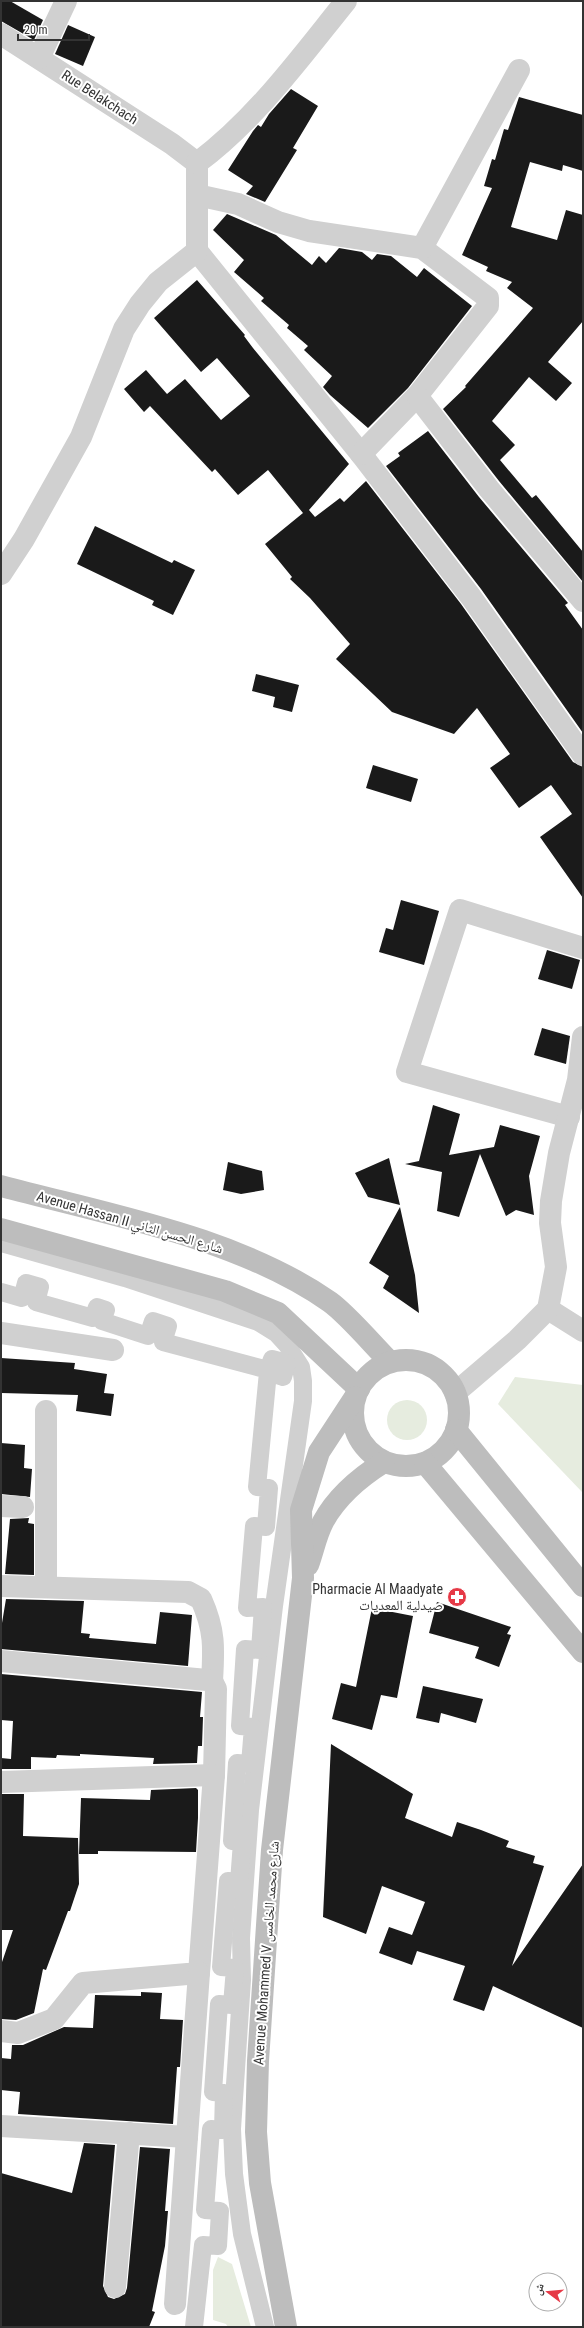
<svg xmlns="http://www.w3.org/2000/svg" width="584" height="2328" viewBox="0 0 584 2328" font-family="'Roboto Condensed','Noto Naskh Arabic',sans-serif">
<style>
.green{fill:#e6ecdf}
.building{fill:#1a1a1a}
.lines{fill:none;stroke-linecap:round;stroke-linejoin:round}
.pedestrian{stroke:#d0d0d0;stroke-width:18}
.minor{stroke:#d0d0d0;stroke-width:22}
.secondary{stroke:#bdbdbd;stroke-width:22}
.labels{text-anchor:middle;stroke-width:4;stroke-linejoin:round;paint-order:stroke}
.street-label{font-size:14px;fill:#333;stroke:#fff}
.poi-label{font-size:14px;fill:#333;stroke:#fff;text-anchor:end}
</style>
<rect width="100%" height="100%" fill="#fff"/>
<g class="green">
<path d="M 515,1377 L 583,1385 L 583,1493 L 498,1404 Z"/>
<circle cx="407" cy="1420" r="20"/>
<path d="M 218,2257 L 232,2264 L 251,2327 L 228,2327 L 226,2324 L 213,2320 L 213,2270 Z"/>
</g>
<g class="building">
<path d="M 1,1 L 10,1 L 43,20 L 34,40 L 1,21 Z"/>
<path d="M 68,25 L 95,37 L 83,66 L 55,54 Z"/>
<path d="M 291,89 L 318,106 L 293,148 L 297,150 L 265,202 L 246,194 L 253,186 L 228,170 L 253,131 L 258,125 L 261,127 L 269,114 Z"/>
<path d="M 519,97 L 583,115 L 583,171 L 563,165 L 562,171 L 530,162 L 511,227 L 557,240 L 566,210 L 583,215 L 583,321 L 548,362 L 572,383 L 556,401 L 529,377 L 492,421 L 515,445 L 500,460 L 532,498 L 536,495 L 583,552 L 583,582 L 499,481 L 443,409 L 466,387 L 465,386 L 533,308 L 507,288 L 512,282 L 486,271 L 488,267 L 462,255 L 492,188 L 484,186 L 492,159 L 495,160 L 504,129 L 508,130 Z"/>
<path d="M 227,214 L 276,235 L 312,265 L 319,256 L 326,263 L 339,248 L 362,252 L 372,260 L 377,254 L 391,256 L 417,277 L 424,268 L 472,306 L 408,388 L 368,428 L 330,395 L 323,387 L 332,376 L 304,350 L 308,346 L 287,328 L 289,325 L 261,301 L 264,298 L 234,272 L 244,260 L 213,230 Z"/>
<path d="M 197,280 L 245,335 L 244,336 L 253,348 L 349,464 L 309,510 L 315,517 L 340,498 L 344,502 L 366,481 L 461,604 L 573,762 L 583,767 L 583,898 L 540,837 L 572,814 L 551,785 L 519,808 L 490,768 L 510,754 L 477,708 L 454,734 L 392,712 L 336,659 L 350,644 L 310,598 L 290,579 L 292,577 L 265,544 L 303,513 L 268,470 L 238,495 L 215,469 L 212,472 L 150,406 L 144,412 L 124,389 L 146,370 L 167,394 L 185,379 L 221,420 L 250,396 L 217,358 L 201,372 L 154,318 Z"/>
<path d="M 428,431 L 479,497 L 568,603 L 565,605 L 583,630 L 583,733 L 481,589 L 386,466 L 400,456 L 398,453 Z"/>
<path d="M 95,526 L 172,563 L 174,560 L 195,570 L 173,615 L 152,605 L 154,601 L 77,564 Z"/>
<path d="M 256,674 L 299,685 L 292,712 L 273,707 L 275,697 L 252,691 Z"/>
<path d="M 373,765 L 418,779 L 411,802 L 366,788 Z"/>
<path d="M 401,900 L 439,911 L 424,965 L 379,952 L 386,928 L 393,930 Z"/>
<path d="M 547,950 L 580,960 L 572,989 L 538,979 Z"/>
<path d="M 542,1028 L 570,1036 L 566,1064 L 534,1055 Z"/>
<path d="M 433,1105 L 460,1114 L 449,1155 L 494,1147 L 500,1125 L 540,1136 L 529,1176 L 534,1215 L 516,1210 L 506,1216 L 480,1154 L 459,1217 L 437,1211 L 442,1172 L 405,1164 L 419,1161 Z"/>
<path d="M 389,1158 L 392,1171 L 400,1205 L 368,1197 L 355,1173 Z"/>
<path d="M 228,1162 L 262,1171 L 264,1190 L 241,1194 L 223,1190 Z"/>
<path d="M 400,1207 L 415,1275 L 419,1313 L 383,1288 L 389,1276 L 369,1263 Z"/>
<path d="M 1,1358 L 75,1363 L 74,1369 L 107,1374 L 104,1393 L 114,1394 L 111,1416 L 76,1411 L 78,1395 L 1,1393 Z"/>
<path d="M 1,1443 L 25,1445 L 24,1468 L 32,1469 L 30,1497 L 1,1494 Z"/>
<path d="M 29,1518 L 28,1523 L 34,1524 L 34,1575 L 5,1574 L 10,1519 Z"/>
<path d="M 6,1599 L 84,1601 L 81,1633 L 90,1634 L 89,1638 L 156,1644 L 160,1612 L 192,1615 L 188,1666 L 1,1649 L 1,1629 Z"/>
<path d="M 437,1602 L 511,1627 L 507,1634 L 511,1635 L 499,1667 L 475,1658 L 479,1647 L 429,1633 Z"/>
<path d="M 372,1608 L 413,1616 L 397,1698 L 381,1695 L 372,1730 L 332,1719 L 341,1683 L 356,1687 Z"/>
<path d="M 1,1674 L 202,1692 L 200,1717 L 203,1717 L 202,1746 L 198,1746 L 197,1763 L 153,1764 L 154,1758 L 80,1754 L 80,1756 L 57,1755 L 56,1758 L 31,1757 L 31,1769 L 1,1769 L 1,1758 L 11,1759 L 13,1721 L 1,1720 Z"/>
<path d="M 423,1686 L 483,1699 L 476,1723 L 441,1713 L 439,1723 L 416,1718 Z"/>
<path d="M 331,1744 L 413,1794 L 405,1818 L 452,1837 L 457,1822 L 481,1830 L 509,1841 L 506,1847 L 535,1856 L 533,1863 L 544,1866 L 512,1966 L 583,1864 L 583,2028 L 493,1986 L 484,2011 L 453,2000 L 465,1966 L 417,1951 L 412,1965 L 379,1953 L 389,1927 L 412,1935 L 425,1902 L 382,1886 L 366,1934 L 323,1917 Z"/>
<path d="M 196,1788 L 198,1790 L 198,1818 L 196,1852 L 98,1851 L 98,1854 L 79,1854 L 81,1798 L 150,1800 L 151,1790 Z"/>
<path d="M 1,1794 L 24,1794 L 23,1836 L 78,1838 L 79,1884 L 70,1911 L 68,1911 L 46,1970 L 43,1969 L 34,2013 L 16,2020 L 1,2019 L 1,1965 L 13,1930 L 1,1930 Z"/>
<path d="M 141,1992 L 162,1993 L 160,2019 L 183,2020 L 180,2067 L 177,2067 L 173,2124 L 18,2114 L 20,2092 L 1,2090 L 1,2058 L 11,2059 L 12,2045 L 23,2045 L 64,2027 L 93,2028 L 95,1995 L 141,1996 Z"/>
<path d="M 84,2143 L 115,2145 L 103,2286 L 108,2297 L 114,2299 L 125,2294 L 127,2288 L 140,2147 L 170,2149 L 165,2211 L 168,2211 L 165,2246 L 152,2311 L 155,2312 L 149,2327 L 1,2327 L 1,2173 L 72,2193 Z"/>
</g>
<g class="lines">
<g class="pedestrian">
<path d="M 1,1243 L 125,1278 L 258,1322 L 276,1333 L 287,1345 L 301,1367 L 303,1381 L 303,1401 L 274,1606 L 250,1810 L 241,1938 L 242,1980 L 232,2129 L 234,2174 L 242,2234 L 265,2327"/>
<path d="M 1,1292 L 22,1298 L 26,1283 L 40,1287 L 36,1302 L 93,1318 L 97,1307 L 106,1310 L 102,1321 L 148,1336 L 153,1321 L 168,1326 L 163,1342 L 268,1370 L 272,1359 L 287,1363 L 283,1377 L 268,1372 L 257,1487 L 269,1488 L 266,1527 L 254,1526 L 247,1608 L 263,1607 L 260,1650 L 245,1649 L 240,1726 L 253,1727 L 250,1764 L 237,1763 L 232,1841 L 242,1842 L 239,1882 L 228,1881 L 221,1967 L 235,1968 L 232,2005 L 219,2004 L 213,2092 L 224,2093 L 223,2130 L 211,2129 L 205,2210 L 220,2211 L 218,2246 L 203,2245 L 194,2327"/>
</g>
<g class="minor">
<path d="M 1,34 L 172,144 L 197,163"/>
<path d="M 39,58 L 66,1"/>
<path d="M 197,163 L 197,251 L 361,454 L 471,597 L 583,755"/>
<path d="M 197,163 C 256,119 300,58 346,1"/>
<path d="M 197,195 L 238,204 L 278,222 L 309,231 L 422,248 L 488,298 L 488,306 L 417,396 L 361,454"/>
<path d="M 422,248 L 519,70"/>
<path d="M 417,396 L 489,489 L 583,601"/>
<path d="M 1,574 L 24,539 L 81,437 L 124,329 L 140,304 L 158,282 L 197,251"/>
<path d="M 569,1117 L 407,1072 L 460,910 L 583,948"/>
<path d="M 548,1309 L 583,1331"/>
<path d="M 1,1333 L 113,1350"/>
<path d="M 455,1393 L 517,1340 L 548,1309 L 556,1267 L 550,1223 L 551,1201 L 559,1153 L 578,1080 L 583,1037"/>
<path d="M 1,1506 L 23,1507"/>
<path d="M 1,1586 L 188,1592 L 201,1599 C 215,1630 214,1648 212,1681"/>
<path d="M 46,1587 L 46,1411"/>
<path d="M 1,1661 L 207,1680 L 212,1681 L 216,1689 L 214,1775 L 199,1973 L 83,1983 L 54,2019 L 18,2033 L 1,2031"/>
<path d="M 1,1782 L 214,1775"/>
<path d="M 1,2126 L 187,2137 L 199,1973"/>
<path d="M 115,2287 L 129,2133"/>
<path d="M 175,2304 L 187,2137"/>
</g>
<g class="secondary">
<path d="M 1,1186 C 109,1215 237,1237 330,1302 C 348,1315 373,1345 390,1362"/>
<path d="M 1,1229 L 225,1291 L 278,1313 L 359,1389"/>
<circle cx="406" cy="1413" r="53"/>
<path d="M 456,1430 L 583,1586"/>
<path d="M 425,1463 L 583,1652"/>
<path d="M 308,1565 C 313,1552 316,1535 323,1522 C 337,1496 360,1477 384,1462"/>
<path d="M 286,2327 L 260,2183 L 256,2132 L 258,2061 L 272,1850 L 303,1578 L 301,1510 L 319,1452 L 355,1397"/>
</g>
</g>
<defs>
<symbol id="pharmacy-disc" viewBox="-11 -11 22 22"><circle r="9.5" fill="#e63946" stroke="#fff"/><path d="M-2-6h4v4h4v4h-4v4h-4v-4h-4v-4h4Z" fill="#fff"/></symbol>
</defs>
<g fill-rule="evenodd">
<use href="#pharmacy-disc" x="446" y="1586" width="22" height="22"/>
</g>
<g class="labels">
<g class="street-label">
<text transform="translate(100 97) rotate(33)" y="5">Rue Belakchach</text>
<text transform="translate(130 1222) rotate(16)" y="5">Avenue Hassan II شارع الحسن الثاني</text>
<text transform="translate(266 1953) rotate(-86)" y="5">Avenue Mohammed V شارع محمد الخامس</text>
</g>
<g class="poi-label">
<text x="443" y="1594">Pharmacie Al Maadyate<tspan x="443" dy="16">صيدلية المعديات</tspan></text>
</g>
</g>
<rect width="584" height="2328" fill="none" stroke="#333333" stroke-width="4"/>
<g transform="translate(548 2292) rotate(286)"><circle r="19" fill="#ffffff" stroke="#adadad"/>
<path d="M0-3L7 15L0 10L-7 15Z" fill="#e63946"/>
<text y="-6" font-size="11" font-weight="bold" text-anchor="middle" fill="#333333">ش</text>
</g>
<path d="M18 34v6h71v-6" fill="none" stroke="#333333" stroke-width="2"/>
<text x="24" y="34" font-size="12" fill="#333333" stroke="#ffffff" stroke-width="3" paint-order="stroke">20 m</text>
</svg>
